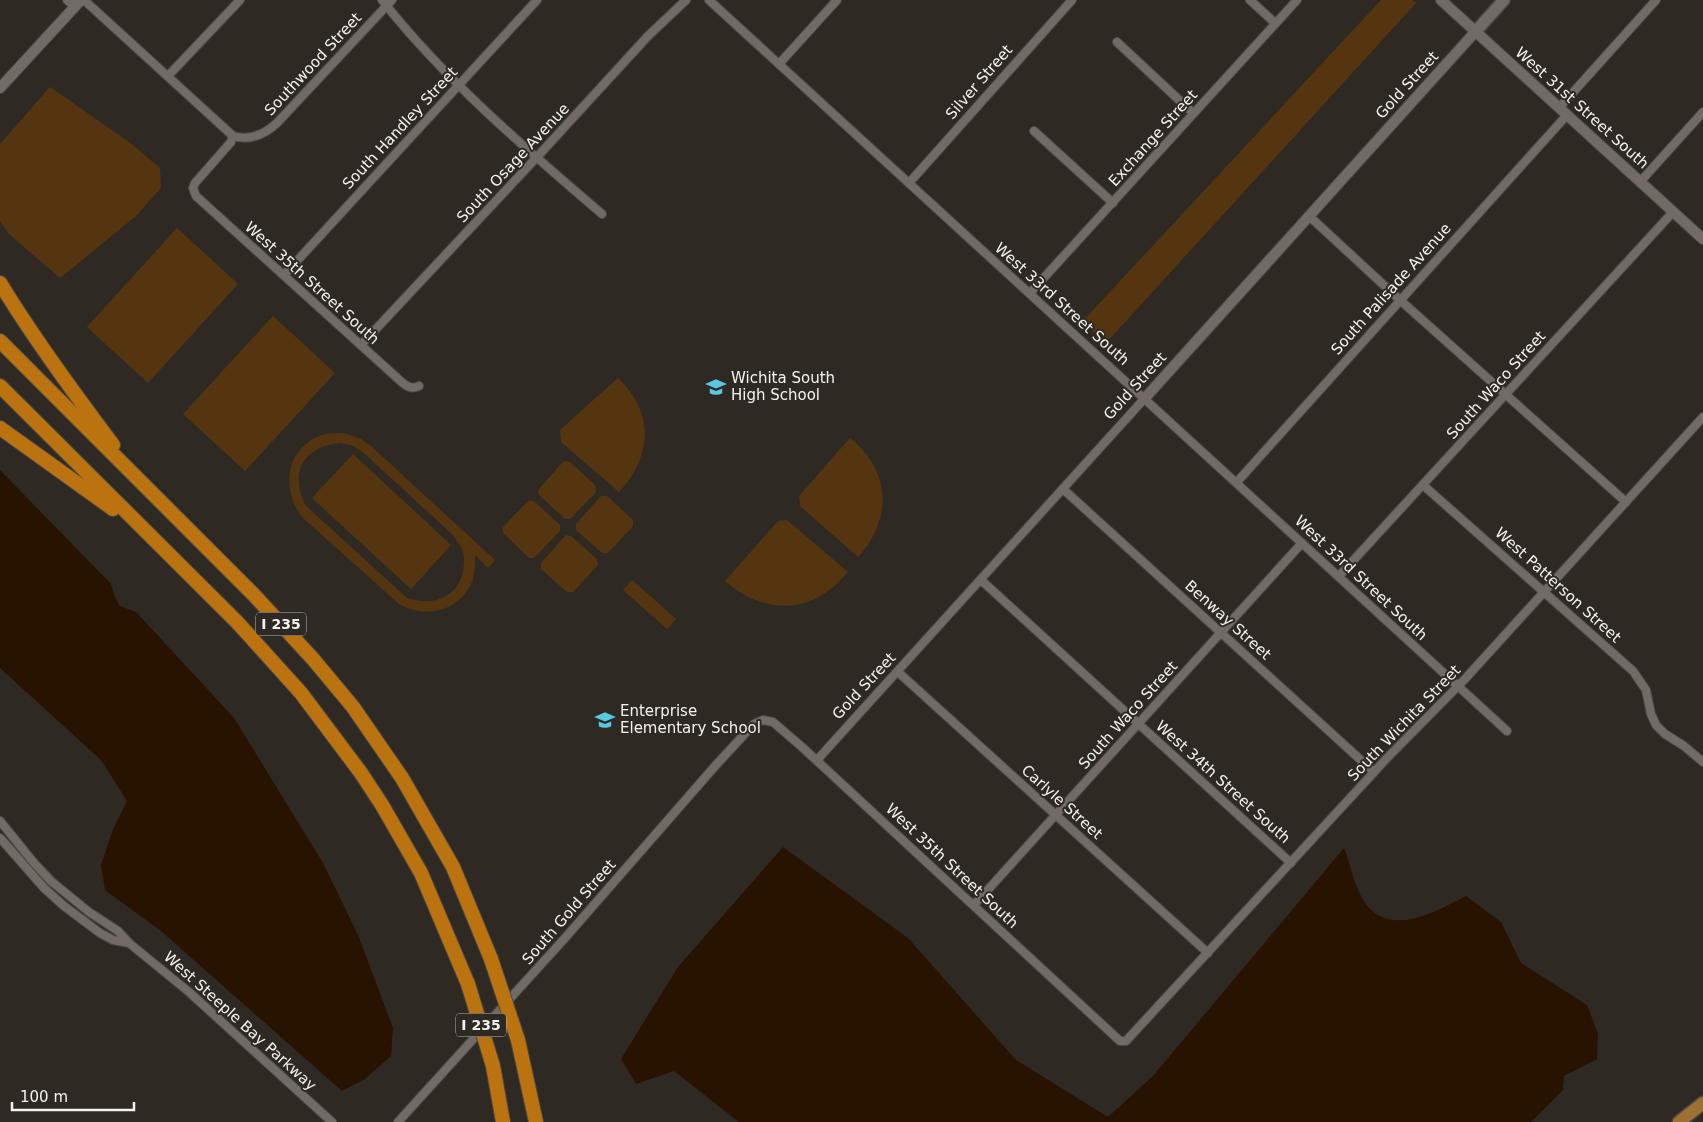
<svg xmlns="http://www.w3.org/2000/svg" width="1703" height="1122" viewBox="0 0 1703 1122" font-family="'DejaVu Sans',sans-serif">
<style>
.green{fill:#553510;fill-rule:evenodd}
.water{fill:#281200}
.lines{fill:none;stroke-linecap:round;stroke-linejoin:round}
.minor-casing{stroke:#4c4843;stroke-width:10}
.tertiary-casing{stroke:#4c4843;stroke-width:12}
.secondary-casing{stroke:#4c4843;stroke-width:14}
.primary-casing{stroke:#4c4843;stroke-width:15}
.motorway-casing{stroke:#4c4843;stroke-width:16}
.minor{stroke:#726b65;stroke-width:8}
.tertiary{stroke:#726b65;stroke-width:10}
.secondary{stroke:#726b65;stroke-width:11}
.primary{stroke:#9e7031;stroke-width:12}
.motorway{stroke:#bb730f;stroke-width:14}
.motorway-bridge-casing{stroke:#4c4843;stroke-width:16;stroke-linecap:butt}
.motorway-bridge{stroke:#bb730f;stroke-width:14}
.labels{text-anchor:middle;stroke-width:4;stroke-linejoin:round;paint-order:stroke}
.shield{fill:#2f2924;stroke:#bab6b1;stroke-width:1}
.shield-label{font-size:14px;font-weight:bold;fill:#f5f2ee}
.street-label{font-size:15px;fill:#f5f2ee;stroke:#2f2924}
.poi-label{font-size:15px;fill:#f5f2ee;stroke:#2f2924;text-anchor:start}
</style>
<rect width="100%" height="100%" fill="#2f2924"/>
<g class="green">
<path d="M 1381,0 L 1412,0 L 1416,3 L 1106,343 L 1082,322 Z"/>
<path d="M 50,87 L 129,142 L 160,168 L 161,188 L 136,216 L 60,278 L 9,234 L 0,221 L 0,144 Z"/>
<path d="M 177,228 L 238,284 L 148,383 L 87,327 Z"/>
<path d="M 273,316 L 335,373 L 245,471 L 183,414 Z"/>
<path d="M 618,378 C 655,413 652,456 619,492 L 561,442 L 560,430 Z"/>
<path d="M 344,433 L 361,439 L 372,447 L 495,560 L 488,568 L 475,555 C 475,566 475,576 470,586 C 456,613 423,618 399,604 L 302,517 C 280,487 286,446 325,434 C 331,433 338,433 344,433 ZM 341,443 L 354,446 L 365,454 L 454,536 C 456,540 460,545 462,549 C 465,556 464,565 463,572 C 457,599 431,606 407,598 L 306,506 C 288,472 304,446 341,443 Z"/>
<path d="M 850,438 C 891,471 893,519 858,557 L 800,506 L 799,496 Z"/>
<path d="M 353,454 L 451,545 L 411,589 L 312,498 Z"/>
<path d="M 564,461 L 570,462 L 595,485 L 596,492 L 570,519 L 565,519 L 539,495 L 538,490 Z"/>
<path d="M 601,496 L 607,496 L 633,520 L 633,526 L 608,553 L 602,553 L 576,530 L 576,524 Z"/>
<path d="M 528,501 L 534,501 L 560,525 L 560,531 L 534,558 L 529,558 L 503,533 L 502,528 Z"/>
<path d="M 787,520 L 848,572 C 842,578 836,586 828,591 C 794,616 755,607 725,581 L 778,521 Z"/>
<path d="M 566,535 L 571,536 L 597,559 L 598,565 L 573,592 L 567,592 L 541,569 L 541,563 Z"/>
<path d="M 632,580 L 676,619 L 667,629 L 623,590 Z"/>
</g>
<g class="water">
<path d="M 0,470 L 111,584 L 115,597 L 120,606 L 136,612 L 234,718 L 323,863 L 358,935 L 393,1028 L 391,1056 L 365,1079 L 342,1091 L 161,931 L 105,890 L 101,865 L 113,829 L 127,801 L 101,760 L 0,668 Z"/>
<path d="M 783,847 L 908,938 L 1016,1060 L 1108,1117 L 1153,1076 L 1344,848 C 1350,863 1353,881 1361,896 C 1385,941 1433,913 1466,896 L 1501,922 L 1521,963 L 1587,1005 L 1598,1034 L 1597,1059 L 1564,1076 L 1563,1090 L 1531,1122 L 739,1122 L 674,1071 L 636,1084 L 621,1059 L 678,967 Z"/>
</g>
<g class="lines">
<defs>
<g id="minor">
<path d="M 67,0 L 75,7"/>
<path d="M 84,0 L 233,136 C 250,141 264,135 277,123 L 392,0"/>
<path d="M 382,0 C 444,79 526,149 602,214"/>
<path d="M 709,0 L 1507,731"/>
<path d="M 1250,0 L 1275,23"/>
<path d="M 1117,42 L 1193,113"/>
<path d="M 779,64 L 837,0"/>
<path d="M 168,76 L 240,0"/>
<path d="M 1559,108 L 1656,0"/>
<path d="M 1034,131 L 1113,203"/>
<path d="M 233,136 L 231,142 L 195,183 L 193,188 L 196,196 L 395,376 C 403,383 409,391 419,386"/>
<path d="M 1640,182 L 1703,112"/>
<path d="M 909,183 L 1072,0"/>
<path d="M 1309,216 L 1400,300 L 1626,502"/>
<path d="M 284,275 L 537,0"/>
<path d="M 1030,293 L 1297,0"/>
<path d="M 361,345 L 537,157 L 648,36 L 686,0"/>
<path d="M 1237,482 L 1567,115"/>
<path d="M 1423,485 L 1633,671 L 1646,690 L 1651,714 L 1656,725 L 1665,734 L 1684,746 L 1703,762"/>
<path d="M 1063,489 L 1374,772"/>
<path d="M 1339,576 L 1673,212"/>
<path d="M 981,580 L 1291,863"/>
<path d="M 898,672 L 1208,953"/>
<path d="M 817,760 L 1145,398"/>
<path d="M 0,821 L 34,863 L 51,881 L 89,912 L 118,931 L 129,943 L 113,940 L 100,933 L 64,906 L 44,888 L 0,838"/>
<path d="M 974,905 L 1302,543"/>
<path d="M 129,943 L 189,992 L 332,1122"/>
<path d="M 398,1122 L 565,938 L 716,765 L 754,724 L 763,720 L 773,722 L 802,747 L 1120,1041 L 1126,1041 L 1387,758 L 1464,680 L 1703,417"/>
</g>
<g id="tertiary">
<path d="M 1441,0 L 1703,239"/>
<path d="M 0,88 L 81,0"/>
<path d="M 1145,398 L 1476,31"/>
</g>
<path id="secondary" d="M 1476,31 L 1504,0"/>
<path id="primary" d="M 1679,1122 L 1703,1103"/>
<g id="motorway">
<path d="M 0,283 C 34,339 73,392 113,445"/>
<path d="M 0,341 L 254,595 L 313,659 L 353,707 L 402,778 L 453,867 L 491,959"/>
<path d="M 0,386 L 237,622 L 301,693 L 361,773 L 382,805 L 421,873 L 468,984"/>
<path d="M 0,428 L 113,509"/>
<path d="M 518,1040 L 536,1122"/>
<path d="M 493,1066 L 503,1122"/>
</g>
</defs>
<use href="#minor" class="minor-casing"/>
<use href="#tertiary" class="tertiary-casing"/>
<use href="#secondary" class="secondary-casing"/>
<use href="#primary" class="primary-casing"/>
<use href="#motorway" class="motorway-casing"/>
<use href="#minor" class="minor"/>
<use href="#tertiary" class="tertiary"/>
<use href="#secondary" class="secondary"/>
<use href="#primary" class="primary"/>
<use href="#motorway" class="motorway"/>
<defs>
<g id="motorway-bridge">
<path d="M 491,959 L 518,1040"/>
<path d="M 468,984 L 493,1066"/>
</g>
</defs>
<use href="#motorway-bridge" class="motorway-bridge-casing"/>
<use href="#motorway-bridge" class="motorway-bridge"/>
</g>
<defs>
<symbol id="school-bare" viewBox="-9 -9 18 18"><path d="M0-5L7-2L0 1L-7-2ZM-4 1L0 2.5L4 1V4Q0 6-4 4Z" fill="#58c9e4" stroke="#2f2924" stroke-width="2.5" paint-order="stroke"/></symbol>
</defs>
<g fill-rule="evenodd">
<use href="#school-bare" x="702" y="373" width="28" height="28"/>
<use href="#school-bare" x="591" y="706" width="28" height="28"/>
</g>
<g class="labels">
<g class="shield">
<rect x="256" y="612.5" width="50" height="23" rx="4"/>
<rect x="456" y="1013.5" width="50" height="23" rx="4"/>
</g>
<g class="shield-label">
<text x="281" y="629">I 235</text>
<text x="481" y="1030">I 235</text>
</g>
<g class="street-label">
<text transform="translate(313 64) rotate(-47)" y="5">Southwood Street</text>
<text transform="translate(979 82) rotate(-49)" y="5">Silver Street</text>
<text transform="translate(1407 85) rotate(-48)" y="5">Gold Street</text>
<text transform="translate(1582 108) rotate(42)" y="5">West 31st Street South</text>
<text transform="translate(400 128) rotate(-47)" y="5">South Handley Street</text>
<text transform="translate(1153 138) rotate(-48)" y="5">Exchange Street</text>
<text transform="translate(513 163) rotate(-47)" y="5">South Osage Avenue</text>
<text transform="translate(312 283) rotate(42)" y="5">West 35th Street South</text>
<text transform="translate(1391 289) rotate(-48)" y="5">South Palisade Avenue</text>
<text transform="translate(1062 304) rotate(42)" y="5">West 33rd Street South</text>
<text transform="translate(1496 385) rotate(-48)" y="5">South Waco Street</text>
<text transform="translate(1135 386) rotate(-48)" y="5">Gold Street</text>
<text transform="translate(1361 578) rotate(43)" y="5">West 33rd Street South</text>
<text transform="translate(1558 585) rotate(42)" y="5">West Patterson Street</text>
<text transform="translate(1228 620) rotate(42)" y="5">Benway Street</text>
<text transform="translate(864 686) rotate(-47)" y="5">Gold Street</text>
<text transform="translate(1128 715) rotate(-48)" y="5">South Waco Street</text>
<text transform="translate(1404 723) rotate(-46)" y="5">South Wichita Street</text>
<text transform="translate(1223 782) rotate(42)" y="5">West 34th Street South</text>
<text transform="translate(1062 802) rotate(42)" y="5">Carlyle Street</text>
<text transform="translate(952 866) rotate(43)" y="5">West 35th Street South</text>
<text transform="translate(569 912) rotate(-49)" y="5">South Gold Street</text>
<text transform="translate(240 1021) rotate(42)" y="5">West Steeple Bay Parkway</text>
</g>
<g class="poi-label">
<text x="731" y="383">Wichita South<tspan x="731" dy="17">High School</tspan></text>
<text x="620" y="716">Enterprise<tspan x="620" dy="17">Elementary School</tspan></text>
</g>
</g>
<path d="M12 1102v8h122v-8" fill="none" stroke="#f5f2ee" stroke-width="2.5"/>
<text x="20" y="1102" font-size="15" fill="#f5f2ee" stroke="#2f2924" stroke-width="4" paint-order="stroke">100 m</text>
</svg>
